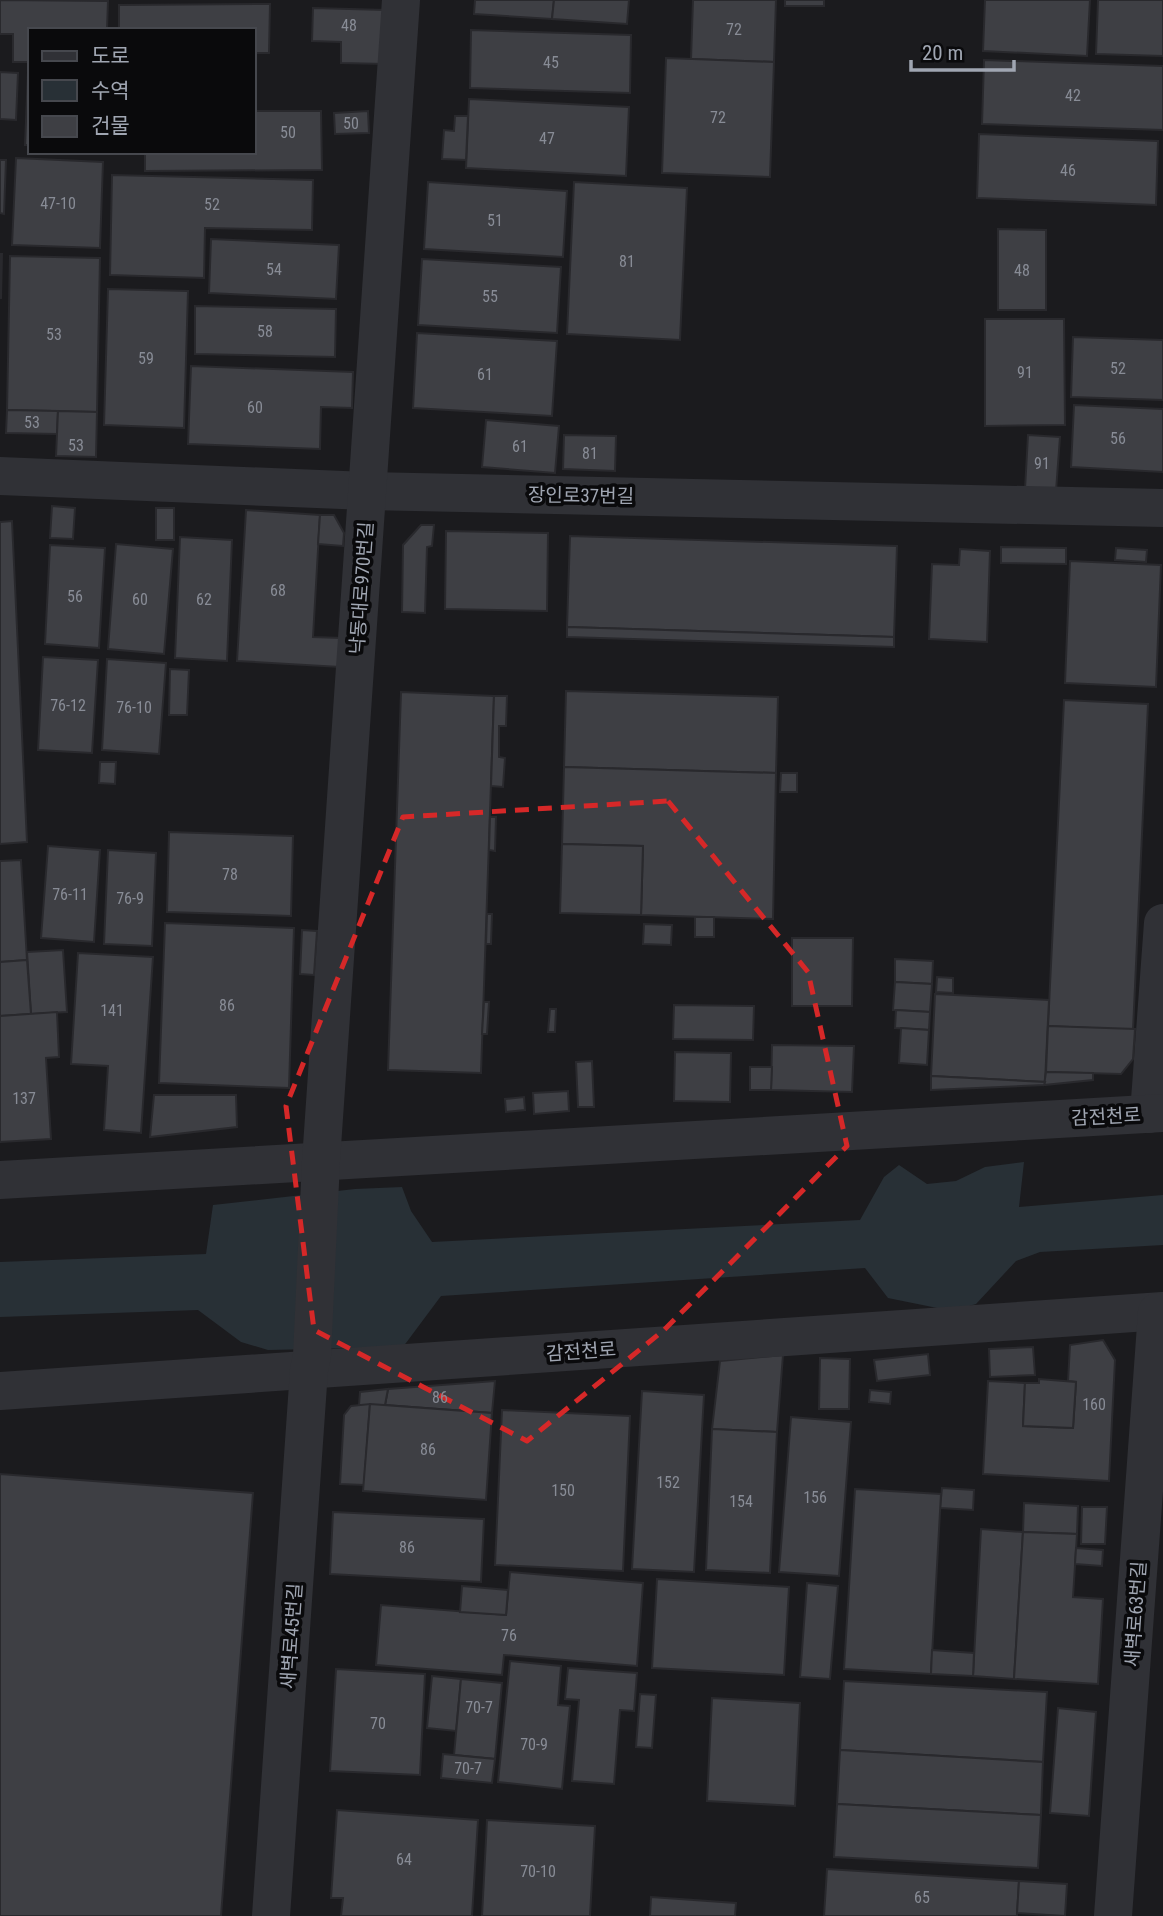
<svg xmlns="http://www.w3.org/2000/svg" width="1163" height="1916" viewBox="0 0 1163 1916" font-family="'Roboto Condensed','Noto Sans KR',sans-serif">
<style>
.built{fill:#1b1b1e;fill-rule:evenodd}
.water{fill:#283036}
.building{fill:#3e3f44;stroke:#29292d;stroke-width:2}
.lines{fill:none;stroke-linecap:round;stroke-linejoin:round}
.minor{stroke:#303136;stroke-width:38}
.marked{fill:none;stroke:#d62828;stroke-width:5;stroke-dasharray:14 9;stroke-linejoin:round}
.labels{text-anchor:middle;stroke-width:7;stroke-linejoin:round;paint-order:stroke}
.number-label{font-size:16px;fill:#888c96}
.street-label{font-size:19px;fill:#a0a6b2;stroke:#0a0a0c}
</style>
<rect width="100%" height="100%" fill="#0f0f11"/>
<path class="built" d="M 0,0 L 1163,0 L 1163,1916 L 0,1916 ZM 30,30 L 254,30 L 254,152 L 30,152 Z"/>
<path class="water" d="M 1024,1162 L 1019,1207 L 1163,1195 L 1163,1245 L 1040,1252 L 1016,1261 L 976,1304 L 952,1311 L 888,1298 L 865,1268 L 441,1296 L 403,1347 L 268,1350 L 241,1342 L 198,1310 L 0,1317 L 0,1262 L 206,1254 L 213,1205 L 355,1189 L 402,1187 L 411,1211 L 432,1242 L 860,1220 L 884,1177 L 899,1165 L 927,1184 L 956,1181 L 985,1167 Z"/>
<g class="building">
<path d="M 0,0 L 108,1 L 107,30 L 30,30 L 30,62 L 13,62 L 13,34 L 0,34 Z"/>
<path d="M 475,0 L 554,0 L 552,19 L 474,14 Z"/>
<path d="M 554,0 L 629,0 L 627,24 L 552,19 Z"/>
<path d="M 693,0 L 776,0 L 774,62 L 691,59 Z"/>
<rect x="785" y="0" width="39" height="6"/>
<path d="M 985,0 L 1090,0 L 1087,56 L 983,51 Z"/>
<path d="M 1098,0 L 1163,0 L 1163,56 L 1096,54 Z"/>
<path d="M 270,4 L 269,53 L 254,53 L 254,30 L 119,30 L 119,5 Z"/>
<path d="M 313,8 L 386,10 L 385,64 L 341,63 L 341,42 L 312,41 Z"/>
<path d="M 471,30 L 631,35 L 630,93 L 470,88 Z"/>
<path d="M 666,58 L 774,62 L 770,177 L 662,173 Z"/>
<path d="M 984,60 L 1163,66 L 1163,130 L 982,124 Z"/>
<path d="M 0,72 L 18,73 L 16,120 L 0,119 Z"/>
<path d="M 28,72 L 30,73 L 30,145 L 25,145 Z"/>
<path d="M 469,99 L 629,107 L 626,176 L 466,168 Z"/>
<path d="M 254,111 L 321,111 L 322,170 L 145,171 L 145,152 L 254,152 Z"/>
<path d="M 368,111 L 369,133 L 335,134 L 334,113 Z"/>
<path d="M 455,116 L 468,116 L 466,160 L 442,159 L 444,130 L 454,131 Z"/>
<path d="M 979,134 L 1158,141 L 1156,205 L 977,198 Z"/>
<path d="M 16,158 L 103,162 L 100,248 L 12,245 Z"/>
<path d="M 0,160 L 6,160 L 4,214 L 0,213 Z"/>
<path d="M 112,175 L 313,180 L 312,230 L 205,228 L 204,278 L 110,275 Z"/>
<path d="M 428,182 L 567,191 L 563,257 L 424,249 Z"/>
<path d="M 574,182 L 687,188 L 680,340 L 567,334 Z"/>
<path d="M 998,229 L 1046,230 L 1046,310 L 998,310 Z"/>
<path d="M 211,239 L 339,245 L 336,299 L 209,293 Z"/>
<path d="M 0,254 L 2,254 L 1,298 L 0,298 Z"/>
<path d="M 10,256 L 100,258 L 97,412 L 7,410 Z"/>
<path d="M 422,259 L 561,267 L 557,333 L 418,325 Z"/>
<path d="M 108,289 L 188,291 L 184,428 L 104,425 Z"/>
<path d="M 195,306 L 336,309 L 335,357 L 195,354 Z"/>
<path d="M 985,319 L 1064,319 L 1065,425 L 985,426 Z"/>
<path d="M 417,333 L 557,341 L 552,416 L 413,408 Z"/>
<path d="M 1073,337 L 1163,340 L 1163,400 L 1071,397 Z"/>
<path d="M 191,366 L 353,372 L 352,408 L 321,407 L 320,449 L 188,444 Z"/>
<path d="M 1074,405 L 1163,409 L 1163,472 L 1071,467 Z"/>
<path d="M 7,410 L 58,411 L 57,434 L 6,433 Z"/>
<path d="M 58,411 L 97,412 L 96,457 L 56,456 Z"/>
<path d="M 486,420 L 559,426 L 555,473 L 482,467 Z"/>
<path d="M 564,435 L 616,436 L 615,471 L 563,469 Z"/>
<path d="M 1028,435 L 1060,437 L 1056,491 L 1025,489 Z"/>
<path d="M 52,506 L 75,508 L 73,539 L 50,538 Z"/>
<rect x="156" y="508" width="18" height="32"/>
<path d="M 246,510 L 320,515 L 313,637 L 342,638 L 340,667 L 237,661 Z"/>
<path d="M 320,515 L 334,515 L 344,533 L 343,546 L 318,544 Z"/>
<path d="M 12,521 L 27,842 L 0,844 L 0,522 Z"/>
<path d="M 421,525 L 434,525 L 432,546 L 427,547 L 425,613 L 402,612 L 403,545 Z"/>
<path d="M 446,531 L 548,533 L 547,611 L 445,609 Z"/>
<path d="M 570,536 L 897,546 L 894,637 L 567,627 Z"/>
<path d="M 180,537 L 232,540 L 227,661 L 175,658 Z"/>
<path d="M 116,544 L 173,549 L 164,654 L 108,649 Z"/>
<path d="M 50,545 L 105,548 L 99,648 L 45,644 Z"/>
<path d="M 1001,547 L 1066,548 L 1066,564 L 1001,563 Z"/>
<path d="M 1116,548 L 1147,550 L 1146,562 L 1115,560 Z"/>
<path d="M 960,549 L 990,551 L 987,642 L 929,639 L 932,564 L 959,565 Z"/>
<path d="M 1070,561 L 1161,565 L 1156,687 L 1065,683 Z"/>
<path d="M 567,627 L 894,637 L 894,647 L 567,637 Z"/>
<path d="M 43,657 L 98,660 L 92,753 L 38,750 Z"/>
<path d="M 107,659 L 166,663 L 159,754 L 102,750 Z"/>
<path d="M 170,669 L 189,670 L 187,715 L 169,715 Z"/>
<path d="M 566,691 L 778,697 L 776,773 L 564,767 Z"/>
<path d="M 401,692 L 494,696 L 481,1073 L 388,1070 Z"/>
<path d="M 494,696 L 507,696 L 506,726 L 499,726 L 499,757 L 505,758 L 503,787 L 491,786 Z"/>
<path d="M 1064,700 L 1148,704 L 1133,1030 L 1048,1026 Z"/>
<path d="M 100,762 L 116,762 L 115,784 L 99,783 Z"/>
<path d="M 564,767 L 776,773 L 773,919 L 641,915 L 643,846 L 562,844 Z"/>
<path d="M 781,773 L 797,773 L 797,792 L 780,792 Z"/>
<path d="M 490,817 L 496,817 L 495,851 L 489,850 Z"/>
<path d="M 169,832 L 293,836 L 291,916 L 167,912 Z"/>
<path d="M 562,844 L 643,846 L 641,915 L 560,913 Z"/>
<path d="M 48,846 L 100,850 L 94,942 L 41,938 Z"/>
<path d="M 108,850 L 156,853 L 152,946 L 104,944 Z"/>
<path d="M 21,860 L 27,960 L 0,962 L 0,861 Z"/>
<path d="M 487,914 L 492,914 L 491,944 L 486,944 Z"/>
<rect x="695" y="917" width="19" height="20"/>
<path d="M 165,923 L 294,928 L 289,1088 L 159,1083 Z"/>
<path d="M 644,924 L 672,925 L 671,945 L 643,944 Z"/>
<path d="M 302,930 L 317,931 L 314,975 L 300,974 Z"/>
<path d="M 792,938 L 853,938 L 852,1006 L 792,1006 Z"/>
<path d="M 63,950 L 67,1012 L 31,1014 L 27,952 Z"/>
<path d="M 78,953 L 153,957 L 141,1133 L 104,1130 L 108,1066 L 71,1064 Z"/>
<path d="M 895,959 L 933,961 L 932,984 L 895,982 Z"/>
<path d="M 27,960 L 31,1014 L 0,1016 L 0,962 Z"/>
<path d="M 937,977 L 953,978 L 953,993 L 936,992 Z"/>
<path d="M 895,982 L 932,984 L 930,1012 L 893,1010 Z"/>
<path d="M 935,994 L 1049,1000 L 1045,1082 L 931,1076 Z"/>
<path d="M 484,1002 L 489,1002 L 487,1034 L 482,1034 Z"/>
<path d="M 674,1005 L 754,1006 L 753,1040 L 673,1039 Z"/>
<path d="M 550,1009 L 556,1009 L 555,1032 L 548,1032 Z"/>
<path d="M 896,1010 L 930,1012 L 929,1030 L 895,1028 Z"/>
<path d="M 57,1012 L 59,1057 L 46,1058 L 51,1139 L 0,1142 L 0,1016 Z"/>
<path d="M 1048,1026 L 1135,1029 L 1133,1059 L 1121,1074 L 1046,1072 Z"/>
<path d="M 901,1028 L 929,1030 L 927,1065 L 899,1063 Z"/>
<path d="M 772,1045 L 854,1046 L 852,1092 L 771,1090 Z"/>
<path d="M 675,1052 L 731,1053 L 730,1102 L 674,1101 Z"/>
<path d="M 592,1061 L 594,1107 L 578,1107 L 576,1062 Z"/>
<path d="M 750,1067 L 772,1067 L 771,1090 L 750,1090 Z"/>
<path d="M 1046,1072 L 1093,1073 L 1093,1080 L 1044,1085 Z"/>
<path d="M 931,1076 L 1045,1082 L 1044,1085 L 931,1090 Z"/>
<path d="M 568,1091 L 569,1111 L 534,1114 L 533,1093 Z"/>
<path d="M 154,1095 L 236,1095 L 237,1127 L 150,1137 Z"/>
<path d="M 524,1097 L 525,1110 L 506,1112 L 505,1099 Z"/>
<path d="M 1103,1340 L 1115,1360 L 1109,1481 L 983,1474 L 988,1381 L 1025,1383 L 1023,1426 L 1073,1428 L 1076,1382 L 1068,1381 L 1070,1345 Z"/>
<path d="M 1033,1347 L 1035,1375 L 990,1377 L 989,1349 Z"/>
<path d="M 928,1354 L 930,1375 L 877,1381 L 874,1360 Z"/>
<path d="M 783,1355 L 777,1432 L 712,1429 L 720,1361 Z"/>
<path d="M 820,1358 L 850,1359 L 849,1409 L 819,1409 Z"/>
<path d="M 1039,1379 L 1076,1382 L 1073,1428 L 1023,1426 L 1025,1383 L 1039,1383 Z"/>
<path d="M 495,1381 L 492,1413 L 385,1405 L 388,1389 Z"/>
<path d="M 388,1389 L 385,1405 L 359,1405 L 360,1392 Z"/>
<path d="M 870,1390 L 891,1392 L 890,1404 L 869,1402 Z"/>
<path d="M 642,1391 L 704,1395 L 694,1572 L 632,1569 Z"/>
<path d="M 370,1404 L 364,1485 L 340,1484 L 344,1415 L 351,1406 Z"/>
<path d="M 370,1404 L 492,1413 L 486,1500 L 363,1491 Z"/>
<path d="M 502,1410 L 630,1416 L 623,1571 L 495,1565 Z"/>
<path d="M 791,1417 L 851,1422 L 839,1576 L 779,1572 Z"/>
<path d="M 712,1429 L 777,1432 L 770,1573 L 706,1570 Z"/>
<path d="M 0,1474 L 253,1493 L 221,1916 L 0,1916 Z"/>
<path d="M 942,1488 L 974,1490 L 973,1510 L 940,1508 Z"/>
<path d="M 855,1489 L 941,1494 L 931,1674 L 844,1669 Z"/>
<path d="M 1024,1503 L 1078,1506 L 1077,1534 L 1023,1532 Z"/>
<path d="M 1082,1507 L 1107,1507 L 1105,1544 L 1081,1544 Z"/>
<path d="M 333,1512 L 484,1519 L 481,1582 L 330,1574 Z"/>
<path d="M 981,1529 L 1023,1532 L 1014,1679 L 973,1676 Z"/>
<path d="M 1023,1532 L 1077,1534 L 1073,1597 L 1103,1599 L 1098,1684 L 1014,1679 Z"/>
<path d="M 1076,1548 L 1103,1550 L 1102,1566 L 1075,1564 Z"/>
<path d="M 510,1572 L 643,1583 L 637,1666 L 504,1655 L 502,1675 L 376,1665 L 381,1605 L 506,1615 Z"/>
<path d="M 657,1579 L 789,1587 L 784,1675 L 652,1668 Z"/>
<path d="M 807,1583 L 838,1586 L 830,1679 L 800,1677 Z"/>
<path d="M 462,1586 L 508,1590 L 506,1615 L 460,1612 Z"/>
<path d="M 932,1650 L 974,1653 L 973,1676 L 931,1674 Z"/>
<path d="M 510,1661 L 561,1666 L 558,1705 L 570,1706 L 562,1789 L 498,1782 Z"/>
<path d="M 568,1668 L 637,1673 L 634,1711 L 620,1710 L 614,1784 L 572,1781 L 579,1700 L 565,1699 Z"/>
<path d="M 336,1669 L 425,1674 L 420,1775 L 330,1771 Z"/>
<path d="M 432,1676 L 461,1679 L 456,1731 L 427,1728 Z"/>
<path d="M 461,1679 L 502,1683 L 495,1759 L 454,1755 Z"/>
<path d="M 844,1681 L 1047,1692 L 1043,1762 L 840,1750 Z"/>
<path d="M 640,1694 L 656,1695 L 652,1748 L 636,1747 Z"/>
<path d="M 712,1698 L 800,1703 L 795,1806 L 707,1801 Z"/>
<path d="M 1058,1708 L 1096,1712 L 1089,1816 L 1050,1813 Z"/>
<path d="M 840,1750 L 1043,1762 L 1041,1815 L 837,1804 Z"/>
<path d="M 443,1754 L 495,1759 L 492,1783 L 441,1778 Z"/>
<path d="M 837,1804 L 1041,1815 L 1038,1868 L 834,1857 Z"/>
<path d="M 337,1810 L 478,1820 L 472,1916 L 341,1916 L 343,1898 L 331,1898 Z"/>
<path d="M 487,1820 L 595,1826 L 590,1916 L 482,1916 Z"/>
<path d="M 827,1869 L 1019,1881 L 1017,1916 L 824,1916 Z"/>
<path d="M 1019,1881 L 1067,1884 L 1065,1916 L 1017,1913 Z"/>
<path d="M 651,1897 L 736,1903 L 735,1916 L 650,1916 Z"/>
</g>
<g class="lines">
<g class="minor">
<path d="M 0,476 L 367,491 L 1163,508"/>
<path d="M 1149,1114 L 1163,923"/>
<path d="M 0,1180 L 1163,1113"/>
<path d="M 0,1391 L 1163,1311"/>
<path d="M 271,1916 L 309,1370 L 312,1356 L 321,1161 L 401,0"/>
<path d="M 1113,1916 L 1157,1312"/>
</g>
</g>
<path class="marked" d="M 668,801 L 808,972 L 847,1146 L 664,1330 L 527,1441 L 314,1330 L 286,1106 L 403,817 Z"/>
<g class="labels">
<g class="number-label">
<text x="349" y="31">48</text>
<text x="734" y="35">72</text>
<text x="551" y="68">45</text>
<text x="1073" y="101">42</text>
<text x="718" y="123">72</text>
<text x="351" y="129">50</text>
<text x="288" y="138">50</text>
<text x="547" y="144">47</text>
<text x="1068" y="176">46</text>
<text x="58" y="209">47-10</text>
<text x="212" y="210">52</text>
<text x="495" y="226">51</text>
<text x="627" y="267">81</text>
<text x="274" y="275">54</text>
<text x="1022" y="276">48</text>
<text x="490" y="302">55</text>
<text x="265" y="337">58</text>
<text x="54" y="340">53</text>
<text x="146" y="364">59</text>
<text x="1118" y="374">52</text>
<text x="1025" y="378">91</text>
<text x="485" y="380">61</text>
<text x="255" y="413">60</text>
<text x="32" y="428">53</text>
<text x="1118" y="444">56</text>
<text x="76" y="451">53</text>
<text x="520" y="452">61</text>
<text x="590" y="459">81</text>
<text x="1042" y="469">91</text>
<text x="278" y="596">68</text>
<text x="75" y="602">56</text>
<text x="140" y="605">60</text>
<text x="204" y="605">62</text>
<text x="68" y="711">76-12</text>
<text x="134" y="713">76-10</text>
<text x="230" y="880">78</text>
<text x="70" y="900">76-11</text>
<text x="130" y="904">76-9</text>
<text x="227" y="1011">86</text>
<text x="112" y="1016">141</text>
<text x="24" y="1104">137</text>
<text x="440" y="1403">86</text>
<text x="1094" y="1410">160</text>
<text x="428" y="1455">86</text>
<text x="668" y="1488">152</text>
<text x="563" y="1496">150</text>
<text x="815" y="1503">156</text>
<text x="741" y="1507">154</text>
<text x="407" y="1553">86</text>
<text x="509" y="1641">76</text>
<text x="479" y="1713">70-7</text>
<text x="378" y="1729">70</text>
<text x="534" y="1750">70-9</text>
<text x="468" y="1774">70-7</text>
<text x="404" y="1865">64</text>
<text x="538" y="1877">70-10</text>
<text x="922" y="1903">65</text>
</g>
<g class="street-label">
<text transform="translate(581 495) rotate(1)" y="7">장인로37번길</text>
<text transform="translate(361 588) rotate(-86)" y="7">낙동대로970번길</text>
<text transform="translate(1106 1116) rotate(-3)" y="7">감전천로</text>
<text transform="translate(581 1351) rotate(-4)" y="7">감전천로</text>
<text transform="translate(1135 1614) rotate(-86)" y="7">새벽로63번길</text>
<text transform="translate(291 1636) rotate(-86)" y="7">새벽로45번길</text>
</g>
</g>
<rect x="28" y="28" width="228" height="126" fill="#0a0a0c" stroke="#46484e" stroke-width="2"/>
<rect x="42" y="51" width="35" height="10" fill="#303136" stroke="#46484e" stroke-width="2"/>
<text x="91" y="63" font-size="21" fill="#a0a6b2">도로</text>
<rect x="42" y="80" width="35" height="21" fill="#283036" stroke="#46484e" stroke-width="2"/>
<text x="91" y="98" font-size="21" fill="#a0a6b2">수역</text>
<rect x="42" y="116" width="35" height="21" fill="#3e3f44" stroke="#46484e" stroke-width="2"/>
<text x="91" y="133" font-size="21" fill="#a0a6b2">건물</text>
<path d="M911 60v10h103v-10" fill="none" stroke="#a0a6b2" stroke-width="3.5"/>
<text x="922" y="60" font-size="21" fill="#a0a6b2" stroke="#0a0a0c" stroke-width="5" paint-order="stroke">20 m</text>
</svg>
